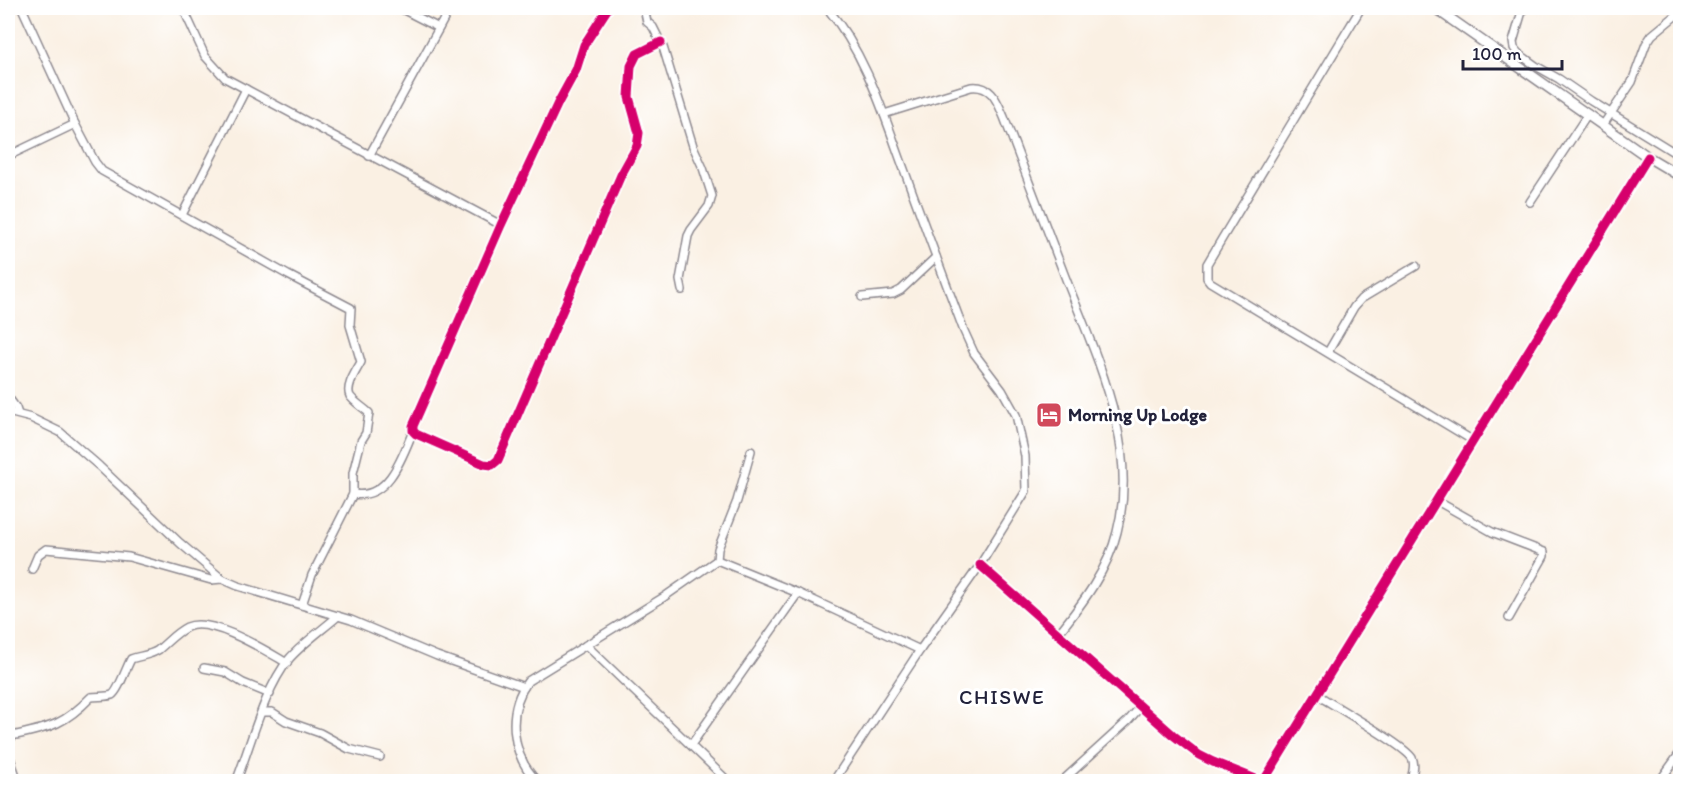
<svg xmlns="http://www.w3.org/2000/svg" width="1688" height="789" viewBox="0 0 1688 789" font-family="Itim,sans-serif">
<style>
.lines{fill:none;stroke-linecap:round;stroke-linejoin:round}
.minor-casing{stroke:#8e898f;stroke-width:10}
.highway-casing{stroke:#8e898f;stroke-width:12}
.minor{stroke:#fff;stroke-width:7}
.highway{stroke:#fff;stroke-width:9}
.cycleway-casing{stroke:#fff;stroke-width:13}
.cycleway{stroke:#d6006c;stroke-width:9}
.labels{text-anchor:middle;stroke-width:6;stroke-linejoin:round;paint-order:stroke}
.poi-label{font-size:18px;font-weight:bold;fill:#22223b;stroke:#fff;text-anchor:start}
.quarter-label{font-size:21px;letter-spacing:1.5px;fill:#22223b;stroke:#fff}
</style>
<rect width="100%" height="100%" fill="#fff"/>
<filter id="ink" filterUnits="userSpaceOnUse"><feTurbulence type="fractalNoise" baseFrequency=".0167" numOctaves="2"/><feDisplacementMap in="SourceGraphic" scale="12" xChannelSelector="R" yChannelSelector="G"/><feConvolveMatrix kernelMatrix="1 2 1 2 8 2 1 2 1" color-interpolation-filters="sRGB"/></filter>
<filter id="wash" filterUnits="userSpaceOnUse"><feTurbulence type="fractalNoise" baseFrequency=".008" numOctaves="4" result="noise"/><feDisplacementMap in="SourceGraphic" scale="24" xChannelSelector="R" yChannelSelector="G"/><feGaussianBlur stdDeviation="1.35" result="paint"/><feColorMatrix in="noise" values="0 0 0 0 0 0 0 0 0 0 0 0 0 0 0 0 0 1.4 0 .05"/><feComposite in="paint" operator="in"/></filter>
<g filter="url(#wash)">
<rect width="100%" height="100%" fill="#faf0e3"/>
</g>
<g filter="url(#ink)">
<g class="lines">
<defs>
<g id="minor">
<path d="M 22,8 L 75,124 L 95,162 L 102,171 L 288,275 L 351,308 L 350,325 L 361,362 C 357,370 345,386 350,396 C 354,402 364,408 369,413 L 366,433 L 361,441 L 353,473 L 353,494 L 312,575 L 302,605"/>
<path d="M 183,8 L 205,56 L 225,78 L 501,225"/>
<path d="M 400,8 L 439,28"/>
<path d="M 608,8 L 584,45 L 576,70 L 558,103 L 501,225 L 413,426 L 413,431 L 416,434 L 484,464 L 492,465 L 498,460 L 621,175 L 637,146 L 639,133 L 629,97 L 631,66 L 637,54 L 661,42"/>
<path d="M 644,8 L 647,22 L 653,27 L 663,47 L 693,146 L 703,168 L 712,196 L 709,206 L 691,230 L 688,236 L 680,280 L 682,290"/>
<path d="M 827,8 C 866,54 884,115 905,172 C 924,225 944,278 964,331 L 974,353 L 1002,390 L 1016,415 L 1025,456 L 1026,491 L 980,565 L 920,650 L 833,782"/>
<path d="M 1361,8 L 1223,237 L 1207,264 L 1207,278 L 1210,282 L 1472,440"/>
<path d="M 1523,8 L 1513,42 L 1514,48 L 1518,53 L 1536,66 L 1559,79 L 1591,101 L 1680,156"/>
<path d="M 884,114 L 971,87 C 992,85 997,101 1004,117 C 1024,170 1044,222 1064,274 C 1095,355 1140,444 1117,532 C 1108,570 1082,604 1058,634"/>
<path d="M 1603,125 L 1632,82 L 1646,44 L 1652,35 L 1680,12"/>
<path d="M 8,156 L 75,124"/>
<path d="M 369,156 L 450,8"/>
<path d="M 1530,202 L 1588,114"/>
<path d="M 182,215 L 246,89"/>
<path d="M 862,297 L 893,294 L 901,290 L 936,257"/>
<path d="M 1328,352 L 1354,307 L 1361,299 L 1416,266"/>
<path d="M 8,397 L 16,408 L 18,414"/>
<path d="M 8,412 L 31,418 L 60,432 L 99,466 L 180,543 L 222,579 L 238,586 L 351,620 L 437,656 L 524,687"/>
<path d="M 353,494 C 388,500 402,458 413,431"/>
<path d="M 1437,501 L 1492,532 L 1544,552 L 1544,556 L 1509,618"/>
<path d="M 717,560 L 718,549 L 737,501 L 751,451"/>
<path d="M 980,565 L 1173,735 L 1199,755 L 1213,762 L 1263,782 L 1648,157"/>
<path d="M 32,569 L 38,555 L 46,549 L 129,557 L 211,580 L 222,579"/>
<path d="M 586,645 L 729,782"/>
<path d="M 204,668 L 225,672 L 243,683 L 270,694"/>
<path d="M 1316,694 C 1334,706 1403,744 1412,758 C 1416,765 1412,775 1410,782"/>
<path d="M 263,712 L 272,712 L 286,721 L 320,733 L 349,749 L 380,757"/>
<path d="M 8,737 C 47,728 62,727 91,697 C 98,696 106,697 112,695 C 118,692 127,666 131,659 C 139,656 151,655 158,650 C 168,642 175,633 187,627 C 211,616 266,651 287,663"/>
<path d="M 691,745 L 798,593"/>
<path d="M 8,752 L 18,782"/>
<path d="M 236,782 C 251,744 264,690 289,659 C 303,643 322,630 338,616"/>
<path d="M 538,782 C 511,756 506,711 528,681 L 664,597 L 717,560 L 798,593 L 920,650"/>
<path d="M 1061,782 L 1128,721 L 1141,706"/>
<path d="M 1659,782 L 1680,753"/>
</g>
<path id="highway" d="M 1435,8 L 1648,157 L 1680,176"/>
</defs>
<use href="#minor" class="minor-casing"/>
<use href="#highway" class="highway-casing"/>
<use href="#minor" class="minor"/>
<use href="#highway" class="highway"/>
<defs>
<g id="cycleway">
<path d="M 608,8 L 584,45 L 576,70 L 558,103 L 501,225 L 413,426 L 413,431 L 416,434 L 484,464 L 492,465 L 498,460 L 621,175 L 637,146 L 639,133 L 629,97 L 631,66 L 637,54 L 661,42"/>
<path d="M 980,565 L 1173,735 L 1199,755 L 1213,762 L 1263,782 L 1648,157"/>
</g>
</defs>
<use href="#cycleway" class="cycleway-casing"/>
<use href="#cycleway" class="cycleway"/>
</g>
</g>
<defs>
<symbol id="hotel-square" viewBox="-11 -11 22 22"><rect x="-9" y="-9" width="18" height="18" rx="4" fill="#d1495b" stroke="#fff"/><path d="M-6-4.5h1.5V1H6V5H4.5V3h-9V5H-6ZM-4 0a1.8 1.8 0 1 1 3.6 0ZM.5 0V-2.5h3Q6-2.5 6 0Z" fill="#fff"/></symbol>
</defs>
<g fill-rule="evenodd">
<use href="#hotel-square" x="1034" y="400" width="30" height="30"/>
</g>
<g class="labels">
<g class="poi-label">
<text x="1068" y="421">Morning Up Lodge</text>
</g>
<g class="quarter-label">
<text x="1002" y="704">CHISWE</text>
</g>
</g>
<rect width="1688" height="789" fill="none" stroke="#fff" stroke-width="30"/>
<path d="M1463 60v9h99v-9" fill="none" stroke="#22223b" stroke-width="3"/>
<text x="1472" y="60" font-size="18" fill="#22223b" stroke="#ffffff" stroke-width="4.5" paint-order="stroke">100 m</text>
</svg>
